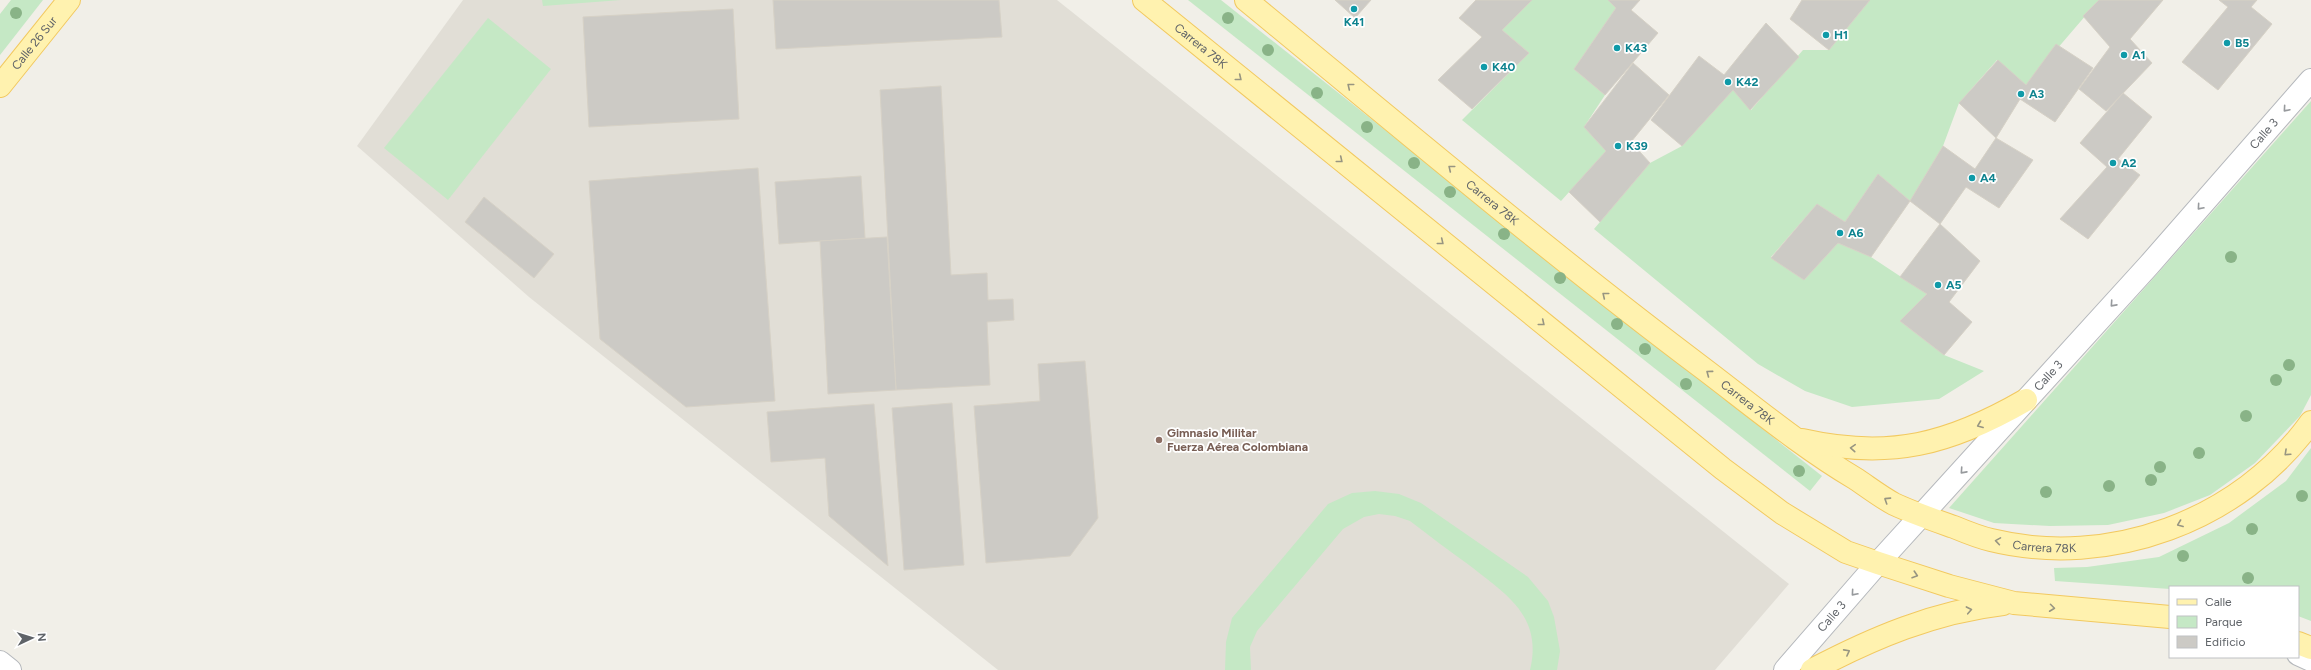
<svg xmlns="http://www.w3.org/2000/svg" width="2311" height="670" viewBox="0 0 2311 670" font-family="Figtree,sans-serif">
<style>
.education{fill:#e1ded6}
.green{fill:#c5e8c5}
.building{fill:#cccac5;stroke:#d6d1c6}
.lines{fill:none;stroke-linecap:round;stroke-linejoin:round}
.minor-casing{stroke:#b5b8bc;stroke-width:24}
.major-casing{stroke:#f2c960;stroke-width:24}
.minor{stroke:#fff;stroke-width:22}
.major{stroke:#fff2af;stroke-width:22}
.tree{fill:#89b387}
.oneway{stroke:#979581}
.oneway2{stroke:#979a9d}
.culture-dot{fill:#0f9aa8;stroke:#fff;stroke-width:1.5}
.education-dot{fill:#8d6e63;stroke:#fff;stroke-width:1.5}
.labels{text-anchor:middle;stroke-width:3.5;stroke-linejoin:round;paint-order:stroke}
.culture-label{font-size:12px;font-weight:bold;fill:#0d838f;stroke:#fff;text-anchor:start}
.street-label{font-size:12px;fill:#5f6368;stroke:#fff}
.education-label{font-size:12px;font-weight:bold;fill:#785e54;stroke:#fff;text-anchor:start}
</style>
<rect width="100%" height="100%" fill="#f1efe8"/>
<path class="education" d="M 463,0 L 1057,0 L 1789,584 L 1715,670 L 998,670 L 529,297 L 357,146 Z"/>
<g class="green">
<path d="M 11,0 L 43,0 L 0,55 L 0,14 Z"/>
<path d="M 542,0 L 621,0 L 543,6 Z"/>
<path d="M 1188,0 L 1221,0 L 1822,476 L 1810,491 Z"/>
<path d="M 1532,0 L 1608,0 L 1616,8 L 1574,69 L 1605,95 L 1584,127 L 1606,151 L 1561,201 L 1462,120 L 1529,53 L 1502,30 Z"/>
<path d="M 1870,0 L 2099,0 L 2026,85 L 1997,60 L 1959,103 L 1943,146 L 1910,201 L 1878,174 L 1845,222 L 1817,204 L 1771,257 L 1804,280 L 1838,243 L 1871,257 L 1927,294 L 1900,321 L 1944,355 L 1984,371 L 1939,399 L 1852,407 L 1805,391 L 1758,364 L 1594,229 L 1650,163 L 1682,146 L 1733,90 L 1751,110 L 1803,50 L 1829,50 Z"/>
<path d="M 488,18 L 551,69 L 448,200 L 384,148 Z"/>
<path d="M 2311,101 L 2311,395 L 2300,416 L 2255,463 L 2210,495 L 2164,513 L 2108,525 L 2050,526 L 1994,523 L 1949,508 Z"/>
<path d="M 2311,448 L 2311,621 L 2298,616 L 2298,587 L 2170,587 L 2170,589 L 2055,581 L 2054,568 L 2087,567 L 2159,557 L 2229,523 L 2286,481 Z"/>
<path d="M 1375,491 L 1399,494 L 1421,503 L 1528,577 L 1548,601 L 1554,617 L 1560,651 L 1557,670 L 1530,670 C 1543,616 1506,594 1469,565 C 1449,551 1430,536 1410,521 L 1395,516 L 1379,514 L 1364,517 L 1343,529 L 1257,631 L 1250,647 L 1251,670 L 1225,670 L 1226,642 L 1232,618 L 1328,504 L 1352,493 Z"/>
</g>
<g class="building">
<path d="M 773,0 L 999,0 L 1002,37 L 776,49 Z"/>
<path d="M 1335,0 L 1371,0 L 1355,18 Z"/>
<path d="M 1476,0 L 1532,0 L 1502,30 L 1529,53 L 1472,109 L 1438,80 L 1482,37 L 1459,18 Z"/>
<path d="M 1608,0 L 1640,0 L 1631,10 L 1658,33 L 1605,95 L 1574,69 L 1616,8 Z"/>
<path d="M 1802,0 L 1870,0 L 1829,50 L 1790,19 Z"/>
<path d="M 2099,0 L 2163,0 L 2130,39 L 2152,63 L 2106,111 L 2079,89 L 2110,47 L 2083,16 Z"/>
<path d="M 2219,0 L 2257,0 L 2251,7 L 2272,24 L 2218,90 L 2182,62 L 2228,7 Z"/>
<path d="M 733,9 L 739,119 L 589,127 L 583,17 Z"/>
<path d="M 1766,23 L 1799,57 L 1750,110 L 1733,90 L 1682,146 L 1651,120 L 1699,56 L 1724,75 Z"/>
<path d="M 2056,44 L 2093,68 L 2055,122 L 2020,99 L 1996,138 L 1959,103 L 1998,60 L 2026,85 Z"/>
<path d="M 1633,63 L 1669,95 L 1631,142 L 1650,163 L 1600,222 L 1569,192 L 1606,151 L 1584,127 Z"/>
<path d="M 941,86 L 951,275 L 987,273 L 988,300 L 1013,299 L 1014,320 L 987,322 L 990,385 L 896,390 L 880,90 Z"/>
<path d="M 2123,93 L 2152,117 L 2118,159 L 2140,175 L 2088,239 L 2060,219 L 2107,167 L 2080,143 Z"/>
<path d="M 1996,138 L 2033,160 L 1999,208 L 1966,187 L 1940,224 L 1910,201 L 1943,146 L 1975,169 Z"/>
<path d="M 758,168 L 775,401 L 686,407 L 600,339 L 589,181 Z"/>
<path d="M 1878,174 L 1910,201 L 1871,257 L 1838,243 L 1804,280 L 1771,258 L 1817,204 L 1845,222 Z"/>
<path d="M 861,176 L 865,238 L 779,244 L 775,182 Z"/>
<path d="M 484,197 L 554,254 L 534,278 L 465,222 Z"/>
<path d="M 1940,224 L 1980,261 L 1949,302 L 1972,322 L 1944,355 L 1900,321 L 1927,294 L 1900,277 Z"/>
<path d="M 887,237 L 896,390 L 828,394 L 820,241 Z"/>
<path d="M 1085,361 L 1098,518 L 1070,556 L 986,563 L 974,406 L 1040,401 L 1038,364 Z"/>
<path d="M 952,403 L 964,565 L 904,570 L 892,408 Z"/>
<path d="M 874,404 L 888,566 L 829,516 L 825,458 L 771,462 L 767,412 Z"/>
</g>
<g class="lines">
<defs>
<g id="minor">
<path d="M 2298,654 L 2311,660"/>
<path d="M 0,662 L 10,670"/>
<path id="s1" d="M 1785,670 L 1878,563 L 2149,265 L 2311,80"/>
</g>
<g id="major">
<path id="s2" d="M 1144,0 L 1723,469 L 1782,513 L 1846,552 L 1878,563 L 1949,586 L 2014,603 L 2170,617"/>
<path id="s3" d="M 1246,0 C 1397,124 1547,251 1704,369 C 1754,407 1802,447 1856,479 C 1868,487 1881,497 1894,504 C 1913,513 1934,520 1954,527 C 1966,532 1978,537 1991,540 C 2109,569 2240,521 2311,422"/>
<path id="s4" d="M 0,86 L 69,0"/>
<path d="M 1802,440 C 1890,460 1950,444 2026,400"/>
<path d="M 2298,643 L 2311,648"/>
<path d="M 1812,670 C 1873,638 1934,612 2003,604"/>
</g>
</defs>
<use href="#minor" class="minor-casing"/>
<use href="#major" class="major-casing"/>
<use href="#minor" class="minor"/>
<use href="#major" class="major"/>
</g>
<g class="tree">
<circle cx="16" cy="13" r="6"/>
<circle cx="1228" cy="18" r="6"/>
<circle cx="1268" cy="50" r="6"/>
<circle cx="1317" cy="93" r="6"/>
<circle cx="1367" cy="127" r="6"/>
<circle cx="1414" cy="163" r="6"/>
<circle cx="1450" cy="192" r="6"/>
<circle cx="1504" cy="234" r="6"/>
<circle cx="2231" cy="257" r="6"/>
<circle cx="1560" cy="278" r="6"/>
<circle cx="1617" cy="324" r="6"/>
<circle cx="1645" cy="349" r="6"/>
<circle cx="2289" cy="365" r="6"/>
<circle cx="2276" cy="380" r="6"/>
<circle cx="1686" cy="384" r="6"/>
<circle cx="2246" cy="416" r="6"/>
<circle cx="2199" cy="453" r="6"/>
<circle cx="2160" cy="467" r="6"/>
<circle cx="1799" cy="471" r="6"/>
<circle cx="2151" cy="480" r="6"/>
<circle cx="2109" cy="486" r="6"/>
<circle cx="2046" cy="492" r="6"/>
<circle cx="2302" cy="496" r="6"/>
<circle cx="2252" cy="529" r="6"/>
<circle cx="2183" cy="556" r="6"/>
<circle cx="2248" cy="578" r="6"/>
</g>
<defs><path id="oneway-chevron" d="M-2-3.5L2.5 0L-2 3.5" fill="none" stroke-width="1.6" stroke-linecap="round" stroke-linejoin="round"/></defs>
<g class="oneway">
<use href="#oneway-chevron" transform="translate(1239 78) rotate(39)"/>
<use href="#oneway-chevron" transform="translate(1350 86) rotate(-141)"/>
<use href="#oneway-chevron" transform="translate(1340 160) rotate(39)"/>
<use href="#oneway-chevron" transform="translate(1451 168) rotate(-141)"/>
<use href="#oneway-chevron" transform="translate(1441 242) rotate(39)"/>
<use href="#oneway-chevron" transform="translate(1605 295) rotate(-141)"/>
<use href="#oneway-chevron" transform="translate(1542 323) rotate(39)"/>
<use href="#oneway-chevron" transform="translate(1709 373) rotate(-143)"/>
<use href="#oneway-chevron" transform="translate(1980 425) rotate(159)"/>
<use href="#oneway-chevron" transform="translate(1853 448) rotate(-176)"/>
<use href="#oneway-chevron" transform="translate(2287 453) rotate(137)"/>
<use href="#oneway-chevron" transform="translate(1887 500) rotate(-147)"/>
<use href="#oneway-chevron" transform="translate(2180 524) rotate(159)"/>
<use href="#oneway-chevron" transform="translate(1998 541) rotate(-171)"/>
<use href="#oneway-chevron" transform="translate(1915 575) rotate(18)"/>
<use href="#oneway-chevron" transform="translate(2052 608) rotate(7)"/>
<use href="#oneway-chevron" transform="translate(1969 610) rotate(-11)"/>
<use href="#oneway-chevron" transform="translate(1847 652) rotate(-28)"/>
</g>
<g class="oneway2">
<use href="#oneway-chevron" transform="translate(2286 109) rotate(131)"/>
<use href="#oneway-chevron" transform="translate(2200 207) rotate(131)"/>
<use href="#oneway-chevron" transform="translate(2113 304) rotate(132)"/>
<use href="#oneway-chevron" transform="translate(1963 471) rotate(132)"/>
<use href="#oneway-chevron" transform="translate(1854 593) rotate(131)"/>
</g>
<g class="culture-dot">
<circle cx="1354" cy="9" r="4"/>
<circle cx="1826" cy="35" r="4"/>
<circle cx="2227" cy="43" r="4"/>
<circle cx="1617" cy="48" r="4"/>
<circle cx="2124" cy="55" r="4"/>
<circle cx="1484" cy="67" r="4"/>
<circle cx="1728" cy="82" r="4"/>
<circle cx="2021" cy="94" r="4"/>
<circle cx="1618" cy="146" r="4"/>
<circle cx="2113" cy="163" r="4"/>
<circle cx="1972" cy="178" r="4"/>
<circle cx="1840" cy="233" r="4"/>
<circle cx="1938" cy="285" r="4"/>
</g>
<circle class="education-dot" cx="1159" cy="440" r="4"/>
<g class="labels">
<g class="culture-label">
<text x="1354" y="26" text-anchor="middle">K41</text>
<text x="1834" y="39">H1</text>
<text x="2235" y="47">B5</text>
<text x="1625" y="52">K43</text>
<text x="2132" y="59">A1</text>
<text x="1492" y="71">K40</text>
<text x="1736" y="86">K42</text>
<text x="2029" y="98">A3</text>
<text x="1626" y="150">K39</text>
<text x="2121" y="167">A2</text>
<text x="1980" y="182">A4</text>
<text x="1848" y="237">A6</text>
<text x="1946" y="289">A5</text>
</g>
<g class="street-label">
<text dy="4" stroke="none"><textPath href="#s4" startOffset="55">Calle 26 Sur</textPath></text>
<text dy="4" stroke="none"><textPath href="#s2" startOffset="73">Carrera 78K</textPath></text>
<text dy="4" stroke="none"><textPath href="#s1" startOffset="719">Calle 3</textPath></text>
<text dy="4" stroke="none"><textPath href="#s3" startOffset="319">Carrera 78K</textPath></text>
<text dy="4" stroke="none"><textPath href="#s1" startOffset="395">Calle 3</textPath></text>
<text dy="4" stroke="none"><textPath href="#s3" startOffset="643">Carrera 78K</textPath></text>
<text dy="4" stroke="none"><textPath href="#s3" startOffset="979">Carrera 78K</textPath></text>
<text dy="4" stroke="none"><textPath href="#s1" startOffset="71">Calle 3</textPath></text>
</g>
<g class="education-label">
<text x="1167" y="437">Gimnasio Militar<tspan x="1167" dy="14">Fuerza Aérea Colombiana</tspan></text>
</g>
</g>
<rect x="2169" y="586" width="130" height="72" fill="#ffffff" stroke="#bfc1c3"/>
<rect x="2177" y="599" width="20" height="6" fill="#fff2af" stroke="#bfc1c3"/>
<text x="2205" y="606" font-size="12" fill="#5f6368">Calle</text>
<rect x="2177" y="616" width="20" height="12" fill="#c5e8c5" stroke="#bfc1c3"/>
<text x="2205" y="626" font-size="12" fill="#5f6368">Parque</text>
<rect x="2177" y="636" width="20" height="12" fill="#cccac5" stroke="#bfc1c3"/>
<text x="2205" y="646" font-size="12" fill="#5f6368">Edificio</text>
<g transform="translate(32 638) rotate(86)" stroke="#ffffff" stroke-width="3" paint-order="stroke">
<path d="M0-3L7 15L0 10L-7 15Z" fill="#5f6368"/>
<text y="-6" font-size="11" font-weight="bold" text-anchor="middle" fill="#5f6368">N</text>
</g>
</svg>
